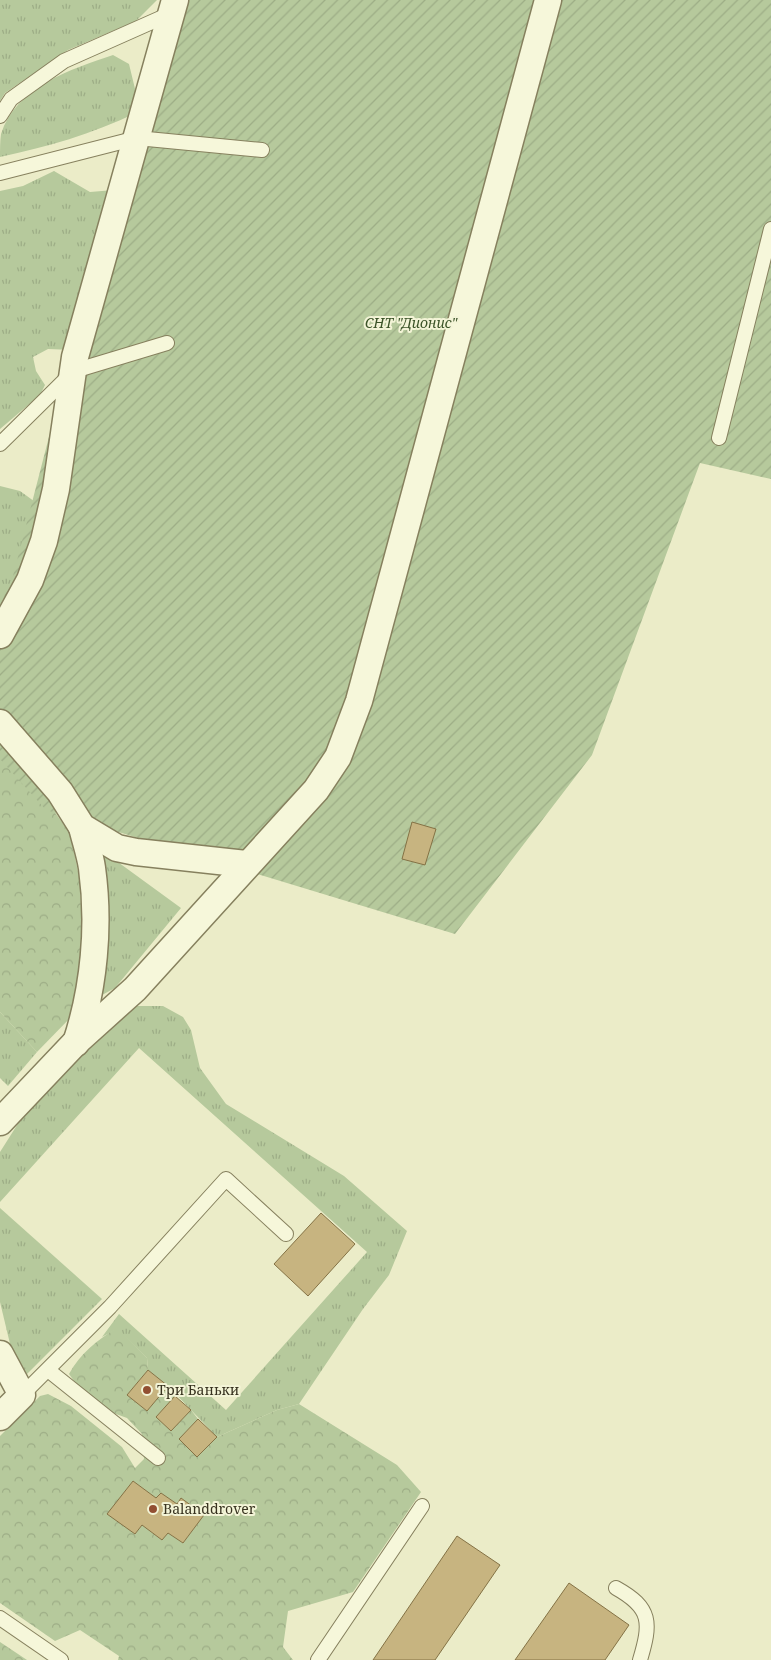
<svg xmlns="http://www.w3.org/2000/svg" width="771" height="1660" viewBox="0 0 771 1660" font-family="'Noto Serif',serif">
<style>
.grass{fill:url(#grass-tufts)}
.forest{fill:url(#forest-crowns);fill-rule:evenodd}
.garden{fill:url(#garden-furrows)}
.building{fill:#c7b480;stroke:#847245}
.lines{fill:none;stroke-linecap:round;stroke-linejoin:round}
.service-casing{stroke:#86805e;stroke-width:16}
.minor-casing{stroke:#86805e;stroke-width:29}
.service{stroke:#f6f7da;stroke-width:14}
.minor{stroke:#f6f7da;stroke-width:26}
.poi-dot{fill:#924f32;stroke:#f3f4d7;stroke-width:2}
.labels{text-anchor:middle;stroke-width:4;stroke-linejoin:round;paint-order:stroke}
.park-label{font-size:14px;font-style:italic;fill:#3b5328;stroke:#f3f4d7}
.poi-label{font-size:14px;fill:#383320;stroke:#f3f4d7;text-anchor:start}
</style>
<defs>
<pattern id="grass-tufts" width="24" height="20" patternUnits="userSpaceOnUse" patternTransform="scale(1.25)"><rect width="24" height="20" fill="#b6c99c"/><path d="M3 7l-1-3M5 7V3M7 7l1-3M15 17l-1-3M17 17v-4M19 17l1-3" fill="none" stroke="#9dad86"/></pattern>
<pattern id="forest-crowns" width="20" height="18" patternUnits="userSpaceOnUse" patternTransform="scale(1.25)"><rect width="20" height="18" fill="#b6c99c"/><path d="M2 6a3 3 0 1 1 6 0M12 15a3 3 0 1 1 6 0" fill="none" stroke="#9dad86"/></pattern>
<pattern id="garden-furrows" width="10" height="10" patternUnits="userSpaceOnUse" patternTransform="scale(1.25)"><rect width="10" height="10" fill="#b6c99c"/><path d="M-1 1l2-2M0 10L10 0M9 11l2-2" fill="none" stroke="#9dad86"/></pattern>
</defs>
<rect width="100%" height="100%" fill="#ebecc8"/>
<g class="grass">
<path d="M 0,0 L 157,0 L 136,21 L 68,50 L 5,93 L 0,101 Z"/>
<path d="M 113,55 L 129,64 L 137,97 L 136,113 C 92,134 47,147 0,157 C 0,150 0,141 1,134 C 16,87 71,69 113,55 Z"/>
<path d="M 54,171 L 90,192 L 114,190 L 72,350 L 48,349 L 33,357 L 36,371 L 45,385 L 40,395 L 0,429 L 0,191 L 23,186 Z"/>
<path d="M 0,486 L 20,491 L 38,504 L 0,626 Z"/>
<path d="M 100,849 L 181,908 L 115,988 L 102,995 L 106,921 Z"/>
<path d="M 137,1006 L 163,1006 L 183,1017 L 191,1030 L 200,1068 L 226,1104 L 344,1176 L 407,1231 L 389,1275 L 363,1309 L 299,1404 L 277,1410 L 217,1437 L 168,1386 L 148,1370 L 147,1358 L 117,1329 L 102,1337 L 119,1314 L 226,1410 L 367,1252 L 139,1048 L 0,1202 L 0,1152 L 26,1111 L 84,1054 Z"/>
<path d="M 0,1012 L 37,1052 L 8,1086 L 0,1078 Z"/>
<path d="M 0,1208 L 102,1299 L 26,1375 L 11,1348 L 0,1302 Z"/>
</g>
<g class="forest">
<path d="M 0,748 L 37,788 L 70,833 L 80,881 L 84,987 L 73,1015 L 37,1052 L 0,1012 Z"/>
<path d="M 117,1328 L 147,1358 L 148,1370 L 127,1395 L 147,1411 L 168,1386 L 175,1396 L 156,1417 L 171,1431 L 191,1410 L 198,1419 L 179,1439 L 197,1457 L 217,1437 L 277,1410 L 299,1404 L 397,1465 L 421,1492 L 353,1592 L 288,1611 L 283,1647 L 293,1660 L 118,1660 L 119,1656 L 80,1630 L 55,1641 L 0,1603 L 0,1436 L 40,1396 L 48,1394 L 71,1406 L 122,1447 L 135,1468 L 144,1459 L 142,1434 L 127,1418 L 105,1410 L 82,1392 L 69,1374 C 80,1354 97,1340 117,1328 ZM 133,1481 L 156,1498 L 161,1493 L 177,1504 L 181,1498 L 204,1515 L 183,1543 L 168,1533 L 162,1540 L 142,1525 L 135,1534 L 108,1514 Z"/>
<path d="M 0,1642 L 27,1660 L 0,1660 Z"/>
</g>
<path class="garden" d="M 162,0 L 771,0 L 771,479 L 700,463 L 592,755 L 455,934 L 46,810 L 0,759 L 0,606 L 13,576 Z"/>
<g class="building">
<path d="M 412,822 L 436,829 L 425,865 L 402,859 Z"/>
<path d="M 321,1213 L 355,1244 L 308,1296 L 274,1264 Z"/>
<path d="M 148,1370 L 168,1386 L 147,1411 L 127,1395 Z"/>
<path d="M 175,1396 L 191,1410 L 171,1431 L 156,1417 Z"/>
<path d="M 198,1419 L 217,1437 L 197,1457 L 179,1439 Z"/>
<path d="M 133,1481 L 156,1498 L 161,1493 L 177,1504 L 181,1498 L 204,1515 L 183,1543 L 168,1533 L 162,1540 L 142,1525 L 135,1534 L 107,1514 Z"/>
<path d="M 457,1536 L 500,1565 L 435,1660 L 373,1660 Z"/>
<path d="M 569,1583 L 629,1625 L 605,1660 L 515,1660 Z"/>
</g>
<g class="lines">
<defs>
<g id="service">
<path d="M 0,116 L 11,99 L 64,61 L 172,13"/>
<path d="M 0,173 L 137,138 L 262,150"/>
<path d="M 719,438 L 771,229"/>
<path d="M 0,444 L 74,371 L 167,343"/>
<path d="M 48,1370 L 158,1458"/>
<path d="M 22,1395 L 110,1307 L 226,1179 L 286,1234"/>
<path d="M 616,1588 C 652,1608 651,1623 640,1660"/>
<path d="M 0,1618 L 61,1660"/>
<path d="M 318,1660 L 422,1506"/>
</g>
<g id="minor">
<path d="M 0,635 L 30,580 L 44,541 L 56,489 L 75,357 L 175,0"/>
<path d="M 0,723 L 60,792 L 82,827 L 117,848 L 136,852 L 246,864"/>
<path d="M 76,1043 C 94,988 100,926 92,868 C 90,854 85,840 82,827"/>
<path d="M 0,1122 L 75,1043 L 135,989 L 316,790 L 338,757 L 359,701 L 548,0"/>
<path d="M 0,1354 L 22,1395 L 0,1417"/>
</g>
</defs>
<use href="#service" class="service-casing"/>
<use href="#minor" class="minor-casing"/>
<use href="#service" class="service"/>
<use href="#minor" class="minor"/>
</g>
<g class="poi-dot">
<circle cx="147" cy="1390" r="5"/>
<circle cx="153" cy="1509" r="5"/>
</g>
<g class="labels">
<g class="park-label">
<text x="411" y="328">СНТ "Дионис"</text>
</g>
<g class="poi-label">
<text x="157" y="1395">Три Баньки</text>
<text x="163" y="1514">Balanddrover</text>
</g>
</g>
</svg>
